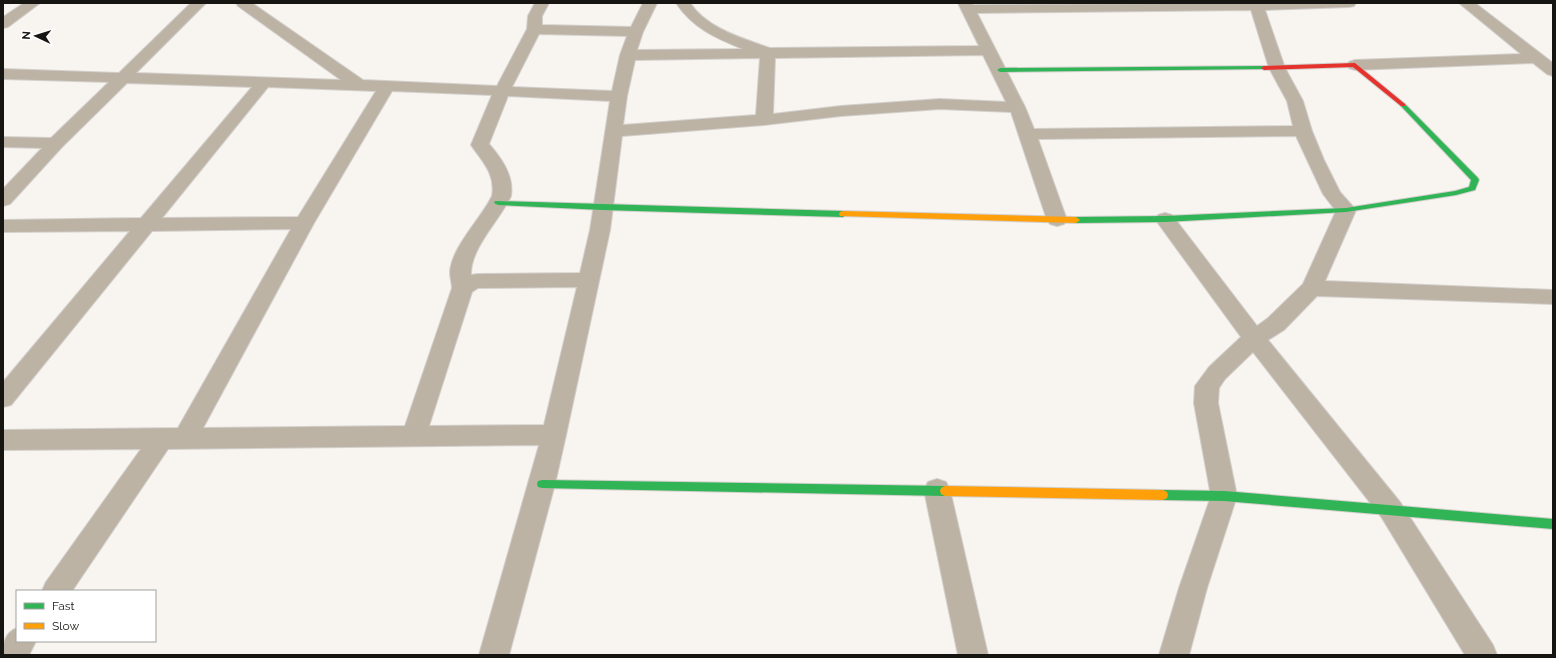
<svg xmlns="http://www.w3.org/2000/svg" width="1556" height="658" viewBox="0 0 1556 658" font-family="Raleway,sans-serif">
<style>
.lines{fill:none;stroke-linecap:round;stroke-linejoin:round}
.street-casing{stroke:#d3d0cd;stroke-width:2}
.fast-casing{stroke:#d3d0cd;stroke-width:2}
.slow-casing{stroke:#d3d0cd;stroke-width:2}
.jam-casing{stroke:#d3d0cd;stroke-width:2}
.street{fill:#bcb3a5;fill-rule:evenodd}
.fast{fill:#30b455;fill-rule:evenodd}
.slow{fill:#ff9f0a;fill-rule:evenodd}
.jam{fill:#e5322d;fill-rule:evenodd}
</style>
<rect width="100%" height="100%" fill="#f8f4f0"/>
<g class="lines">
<defs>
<g id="street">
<path d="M 24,3 L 40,3 L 8,27 L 3,28 L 3,17 Z"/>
<path d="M 191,3 L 206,3 L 136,73 L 341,80 L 238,6 L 236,3 L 252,3 L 363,80 L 497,86 L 527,29 L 528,16 L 535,3 L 549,3 L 542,16 L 542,25 L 631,27 L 643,3 L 657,3 L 643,32 L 637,50 L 743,49 C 715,38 693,28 676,3 L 690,3 C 708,29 742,38 770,48 L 979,46 L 958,3 L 972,3 L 973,5 L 1356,3 L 1354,6 L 1349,7 L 1265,10 L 1285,68 L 1303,101 L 1312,131 L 1324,160 L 1340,192 L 1356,210 L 1325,281 L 1553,290 L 1553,304 L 1317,296 L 1284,330 L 1268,340 L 1400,502 L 1493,645 L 1497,655 L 1465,655 L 1382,518 L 1253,352 L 1225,379 L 1219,388 L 1218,403 L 1237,496 L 1207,588 L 1189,655 L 1159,655 L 1179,588 L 1211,496 L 1194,403 L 1195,386 L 1209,367 L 1241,337 L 1155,219 L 1158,215 L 1165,213 L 1172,215 L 1257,326 L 1268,318 L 1303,284 L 1336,211 L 1323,194 L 1296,136 L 1038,139 L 1067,220 L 1064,224 L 1057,226 L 1050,224 L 1047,220 L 1011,112 L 940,109 L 841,116 L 764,125 L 622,136 L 610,230 L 566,435 L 555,484 L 509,655 L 479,655 L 539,445 L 168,449 L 72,591 L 42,591 L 46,582 L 141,449 L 3,450 L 3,430 L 178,428 L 291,229 L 152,231 L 11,405 L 3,407 L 3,382 L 130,231 L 3,232 L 3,220 L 141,218 L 252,87 L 127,83 L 62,147 L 10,204 L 3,206 L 3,189 L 42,148 L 3,147 L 3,137 L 51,138 L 109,82 L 3,79 L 3,69 L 119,73 ZM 1251,10 L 1269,68 L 1287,101 L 1293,126 L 1034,129 L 1025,107 L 977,13 ZM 539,34 L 627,36 L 620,55 L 612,91 L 512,87 ZM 983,55 L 1006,102 L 940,99 L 841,106 L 773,114 L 775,58 ZM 760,58 L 756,115 L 623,125 L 627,96 L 635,60 ZM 268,87 L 376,91 L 298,217 L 162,218 ZM 392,91 L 492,95 L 471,145 C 482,161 496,174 492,196 C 481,219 452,246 450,272 C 450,278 452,283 452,288 L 405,426 L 203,428 L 314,223 ZM 508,96 L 610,101 L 590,230 L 580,273 L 478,274 L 471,275 C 470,248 500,220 511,196 C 514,176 502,159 489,144 ZM 577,287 L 544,425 L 429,426 L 472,292 L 478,288 Z"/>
<path d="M 1459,3 L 1475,3 L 1553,63 L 1553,76 L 1547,74 L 1533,63 L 1355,70 L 1349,68 L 1347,65 L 1349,62 L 1355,60 L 1521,54 Z"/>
<path d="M 937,479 L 946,482 L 950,490 L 988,655 L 958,655 L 924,490 L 928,482 Z"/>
<path d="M 17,628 L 17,641 L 36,641 L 29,655 L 3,655 C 3,643 5,633 17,628 Z"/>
</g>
<g id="fast">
<path d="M 1264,66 L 1267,68 L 1266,69 L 1000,72 L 997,70 L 1000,68 Z"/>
<path d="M 1403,103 L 1405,104 L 1478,178 L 1479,180 L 1475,190 L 1456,195 L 1346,212 L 1165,222 L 1076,223 L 1072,220 L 1076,217 L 1165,216 L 1346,208 L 1455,191 L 1469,187 L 1471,180 L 1401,106 L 1400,105 Z"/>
<path d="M 495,201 L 843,211 L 847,214 L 843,217 L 603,210 L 498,205 L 494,203 Z"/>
<path d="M 542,480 L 945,486 L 949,488 L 950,491 L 949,494 L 945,496 L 542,488 L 538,487 L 537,484 L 538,481 Z"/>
<path d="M 1163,490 L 1224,491 L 1553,519 L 1553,529 L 1224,501 L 1163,500 L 1159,498 L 1158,495 L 1159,492 Z"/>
</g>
<g id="slow">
<path d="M 843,211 L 1076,217 L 1080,220 L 1076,223 L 840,216 L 839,214 L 840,212 Z"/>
<path d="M 945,486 L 1163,490 L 1167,492 L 1168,495 L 1167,498 L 1163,500 L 945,496 L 941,494 L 940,491 L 941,488 Z"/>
</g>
<path id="jam" d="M 1355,63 L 1405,104 L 1405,106 L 1401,106 L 1353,67 L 1264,70 L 1261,68 L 1264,66 Z"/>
</defs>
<use href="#street" class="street-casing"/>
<use href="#fast" class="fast-casing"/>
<use href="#slow" class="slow-casing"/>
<use href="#jam" class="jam-casing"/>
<use href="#street" class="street"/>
<use href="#fast" class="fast"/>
<use href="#slow" class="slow"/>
<use href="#jam" class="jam"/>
</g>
<rect width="1556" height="658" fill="none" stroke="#171512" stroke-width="8"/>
<rect x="16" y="590" width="140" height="52" fill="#ffffff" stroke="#a2a1a0"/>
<rect x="24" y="603" width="20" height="6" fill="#30b455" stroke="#a2a1a0"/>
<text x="52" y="610" font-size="12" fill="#171512">Fast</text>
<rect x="24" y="623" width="20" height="6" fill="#ff9f0a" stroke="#a2a1a0"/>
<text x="52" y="630" font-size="12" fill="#171512">Slow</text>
<g transform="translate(36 36) rotate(274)" stroke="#ffffff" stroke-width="3" paint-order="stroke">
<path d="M0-3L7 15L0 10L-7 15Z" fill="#171512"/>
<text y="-6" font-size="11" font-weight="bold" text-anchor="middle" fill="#171512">N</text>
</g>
</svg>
